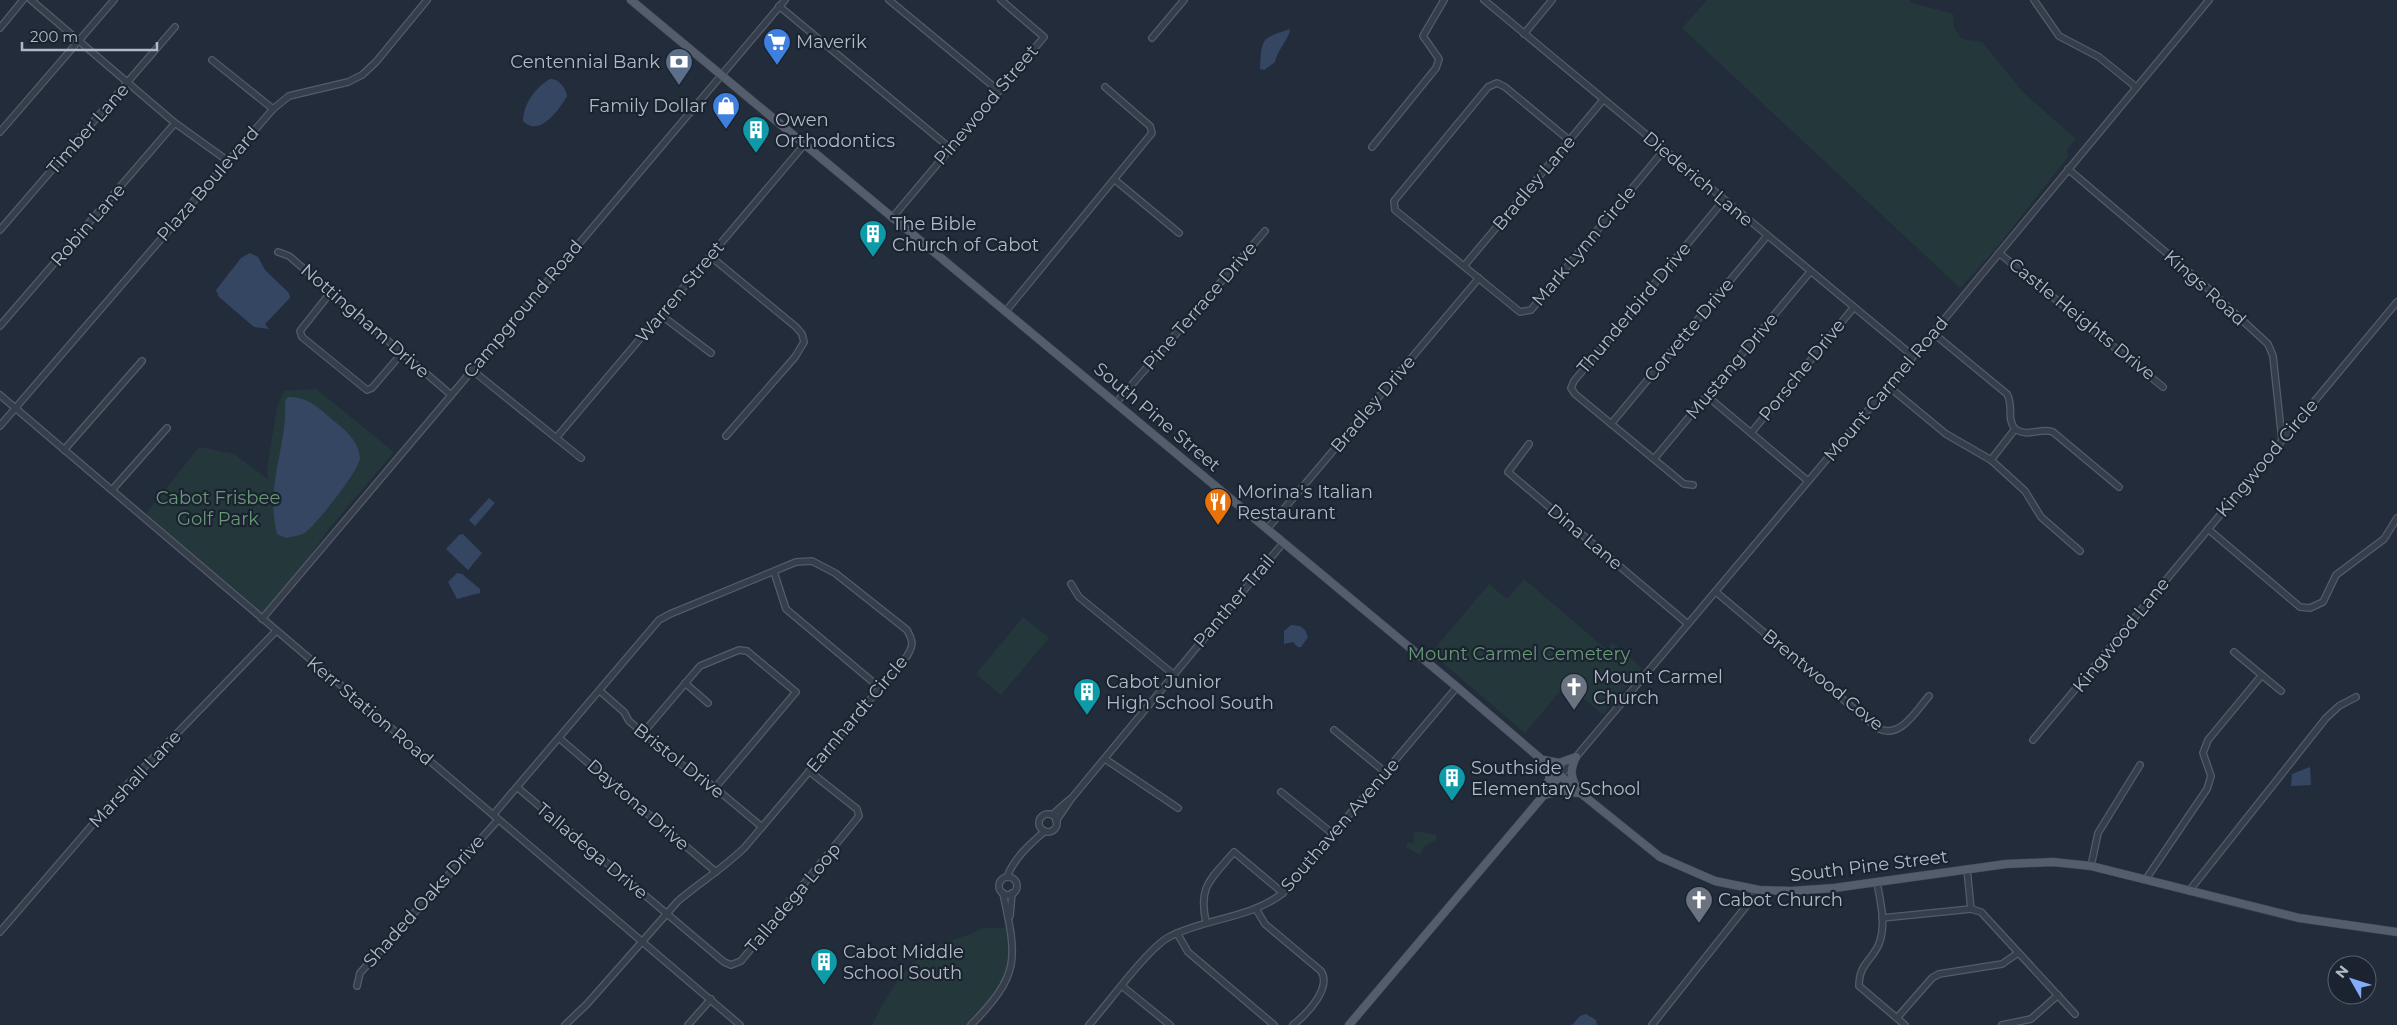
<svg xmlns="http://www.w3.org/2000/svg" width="2397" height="1025" viewBox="0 0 2397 1025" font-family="Montserrat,sans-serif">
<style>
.green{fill:#24383c}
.water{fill:#354663}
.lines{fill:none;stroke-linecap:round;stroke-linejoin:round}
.minor-casing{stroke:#545c69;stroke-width:8}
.major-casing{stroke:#3f4754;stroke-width:9}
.minor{stroke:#363e4c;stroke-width:5.5}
.major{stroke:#545d6c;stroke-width:8}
.labels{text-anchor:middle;stroke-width:4.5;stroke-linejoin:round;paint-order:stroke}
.poi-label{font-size:18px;fill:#b1b9c7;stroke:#1b2330;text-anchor:start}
.street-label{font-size:18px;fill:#b1b9c7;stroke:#1b2330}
.park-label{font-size:18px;fill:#679975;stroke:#1b2330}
</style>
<rect width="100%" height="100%" fill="#222c3b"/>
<g class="green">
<path d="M 1707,0 L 1909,0 L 1912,3 L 1953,14 L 1954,28 L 1962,39 L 1982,42 L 2023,92 L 2076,139 L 2067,149 L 2068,157 L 1993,252 L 1960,288 L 1682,28 Z"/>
<path d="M 316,389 L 394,452 L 327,531 L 292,583 L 262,619 L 146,514 L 199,447 L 234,454 L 268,479 L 267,469 L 277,407 L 284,391 Z"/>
<path d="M 1524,579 L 1607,650 L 1613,643 L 1642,668 L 1603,715 L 1566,684 L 1525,733 L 1431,653 L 1489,584 L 1507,599 Z"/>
<path d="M 1023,617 L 1049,638 L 1001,695 L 976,674 Z"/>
<path d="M 1414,831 L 1437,835 L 1436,840 L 1424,847 L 1420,855 L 1406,847 L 1408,842 L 1413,844 Z"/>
<path d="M 983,928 L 1009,928 C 1010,980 1003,989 968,1025 L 872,1025 C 888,994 906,960 939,945 C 954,939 968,936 983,928 Z"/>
</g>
<g class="water">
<path d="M 1290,29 C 1290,38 1277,50 1275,62 L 1264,70 L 1260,69 C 1262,38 1260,39 1290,29 Z"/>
<path d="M 550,79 C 558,78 566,88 567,96 C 559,110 539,138 523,121 C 523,104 536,87 550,79 Z"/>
<path d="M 250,253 L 258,257 L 265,270 L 289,293 L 290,298 L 265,324 L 269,329 L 254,327 L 219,297 L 216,290 L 241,258 Z"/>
<path d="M 288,397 C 304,396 316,405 328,416 C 342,428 357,437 360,457 C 361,468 318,522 307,531 C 302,536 293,536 286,538 L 277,534 L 276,529 C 266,482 288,444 285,401 Z"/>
<path d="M 489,498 L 495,503 L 475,526 L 469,520 Z"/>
<path d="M 463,534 L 482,553 L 468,570 L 446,549 L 459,535 Z"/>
<path d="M 457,573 L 462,574 L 480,589 L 480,593 L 457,599 L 448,582 Z"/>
<path d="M 1291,625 L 1300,626 L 1305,630 L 1308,637 L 1301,647 L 1298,647 L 1293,642 L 1284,644 L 1284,631 Z"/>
<path d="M 2310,767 L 2311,785 L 2291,786 L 2292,774 Z"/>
<path d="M 1586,1014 L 1596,1020 L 1597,1025 L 1572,1025 L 1580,1016 Z"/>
</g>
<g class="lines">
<defs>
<g id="minor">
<path d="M 31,0 L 175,123 L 228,161"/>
<path d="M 889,0 L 999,91"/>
<path d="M 1484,0 L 1913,356"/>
<path d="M 2034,0 L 2059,36 L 2099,57 L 2136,87"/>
<path d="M 779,6 L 950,148"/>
<path d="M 0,28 L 23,0"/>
<path d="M 1524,34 L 1552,0"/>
<path d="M 1152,38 L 1184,0"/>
<path d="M 212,60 L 273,109"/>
<path d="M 0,132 L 114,0"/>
<path d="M 1569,140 L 1505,87 L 1497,83 L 1488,87 L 1394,201 L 1395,210 L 1520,312 L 1531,310 L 1664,150"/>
<path d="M 1372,147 L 1436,68 L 1439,59 L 1423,36 L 1444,0"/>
<path d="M 2068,169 L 2203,284 L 2268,344 L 2273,356 L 2282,440"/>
<path d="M 1115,180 L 1179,233"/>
<path d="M 892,218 L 1044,37 L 1001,0"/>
<path d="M 0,230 L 175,27"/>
<path d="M 278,252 L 289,256 L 450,394"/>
<path d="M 1999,253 L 2163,387"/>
<path d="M 710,256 L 796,327 L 802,334 L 804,342 L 795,357 L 726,436"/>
<path d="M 1464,266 L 1603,100"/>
<path d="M 331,292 L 300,331 L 302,337 L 367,390 L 372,388 L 402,353"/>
<path d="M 1006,311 L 1152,133 L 1150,126 L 1105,87"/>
<path d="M 661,315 L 711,353"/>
<path d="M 0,326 L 175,123"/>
<path d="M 1933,333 L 2007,394 C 2014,406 2006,418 2015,429 C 2029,438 2040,427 2053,432 L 2119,487"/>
<path d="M 472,370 L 581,458"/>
<path d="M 1888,386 L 1946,434 L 1991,460 L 2025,491 L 2041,517 L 2080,551"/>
<path d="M 0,395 L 740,1025"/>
<path d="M 1707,396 L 1808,481"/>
<path d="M 1116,403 L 1265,231"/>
<path d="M 1611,424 L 1767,236"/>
<path d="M 0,426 L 273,109 L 289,96 L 348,82 L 362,75 L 376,62 L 427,0"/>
<path d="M 1751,433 L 1854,307"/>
<path d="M 556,438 L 804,145"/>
<path d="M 1529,444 L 1508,472 L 1688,624"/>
<path d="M 64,450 L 142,361"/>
<path d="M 1654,459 L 1810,272"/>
<path d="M 1991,460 L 2015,429"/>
<path d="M 1693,485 L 1684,484 L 1575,394 L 1571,388 L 1574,381 L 1723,201"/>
<path d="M 112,490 L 167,428"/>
<path d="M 1267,529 L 1479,278"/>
<path d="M 2208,529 L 2300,607 L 2310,608 L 2323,602 L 2336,575 L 2384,539 L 2397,518"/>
<path d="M 774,572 L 786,609 L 880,688"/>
<path d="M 1071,584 L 1079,597 L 1173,674"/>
<path d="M 1716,592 L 1877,728 C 1900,740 1915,712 1929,696"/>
<path d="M 262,619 L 785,0"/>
<path d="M 2234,652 L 2281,691"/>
<path d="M 685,683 L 708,703"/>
<path d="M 600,691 L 624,712 L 629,721 L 643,733 L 679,763 L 708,782 L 762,827"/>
<path d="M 1334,730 L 1385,772"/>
<path d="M 643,733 L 700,666 L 739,650 L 747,651 L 796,692 L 715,788"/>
<path d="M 559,738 L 716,872"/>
<path d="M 2033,740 L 2397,302"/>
<path d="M 1105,759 L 1178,808"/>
<path d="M 1560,776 L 1933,333 L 2209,0"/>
<path d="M 518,788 L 724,962 L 731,965 L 741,961 L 859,816 L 857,809 L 809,771"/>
<path d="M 1281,792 L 1333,834"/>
<circle cx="1048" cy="823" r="9"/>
<path d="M 493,815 L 659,620 L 670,614 L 796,562 L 812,561 L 835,573 L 907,630 C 913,641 914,645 907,656 L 745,847 C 724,868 700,882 678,901 L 587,1004 L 565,1025"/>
<path d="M 1052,815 L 1069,800"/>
<path d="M 1056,821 L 1071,799 L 1283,543"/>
<path d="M 2091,866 L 2098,833 L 2140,765"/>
<path d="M 1967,869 L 1971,909"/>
<path d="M 1007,877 C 1014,858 1030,844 1045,831"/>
<circle cx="1008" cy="886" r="9"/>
<path d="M 2146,879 L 2207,789 L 2211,776 L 2203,753 L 2208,740 L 2261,676"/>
<path d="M 1877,882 C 1880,900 1886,922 1880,941 C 1874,960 1859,962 1859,986 L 1905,1025"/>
<path d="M 2189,891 L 2326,718 L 2339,706 L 2356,697"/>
<path d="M 1256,909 L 1265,924 L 1321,971 C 1332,988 1307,1014 1293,1025"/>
<path d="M 1010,916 L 1012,893"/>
<path d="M 1882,918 L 1971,909 L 1981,912 L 2075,1014"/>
<path d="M 1206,922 C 1198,886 1211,879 1234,852 L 1283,893"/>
<path d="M 0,932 L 124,788 L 276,631"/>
<path d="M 1177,933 L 1188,952 L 1274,1025"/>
<path d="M 357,986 L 360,973 L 498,820"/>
<path d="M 1122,986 L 1170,1025"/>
<path d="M 1897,1018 L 1932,978 L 1939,974 L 2002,964 L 2018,953"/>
<path d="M 688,1025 L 711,999"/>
<path d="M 971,1025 C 1021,974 1017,959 1003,893"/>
<path d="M 1089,1025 C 1107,1005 1148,948 1169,937 C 1205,918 1250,919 1283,893 L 1457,687"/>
<path d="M 1652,1025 L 1759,890"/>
<path d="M 2002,1025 L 2031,1019 L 2058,995"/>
</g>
<g id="major">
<path d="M 631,0 L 1457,687 L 1583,795 L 1660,857 L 1715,881 L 1759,890 L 1791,891 L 1834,888 L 2006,864 L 2053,862 L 2091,866 L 2299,918 L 2397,932"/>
<path d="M 1576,757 C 1570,769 1570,776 1577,788"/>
<path d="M 1544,760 L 1559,763 L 1576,757"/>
<path d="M 1545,764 L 1550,775 L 1547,788"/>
<path d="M 1544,795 L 1560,791 L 1579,793"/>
<path d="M 1349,1025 L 1560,776"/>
</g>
</defs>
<use href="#minor" class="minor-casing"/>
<use href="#major" class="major-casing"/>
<use href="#minor" class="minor"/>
<use href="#major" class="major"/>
</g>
<defs>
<symbol id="supermarket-pin" viewBox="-11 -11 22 30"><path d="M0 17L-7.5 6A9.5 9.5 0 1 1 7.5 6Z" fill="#3f7fe0" stroke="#1b2330"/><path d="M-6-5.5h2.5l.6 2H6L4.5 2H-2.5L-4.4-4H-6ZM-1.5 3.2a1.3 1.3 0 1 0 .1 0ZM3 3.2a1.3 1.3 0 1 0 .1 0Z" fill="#fff"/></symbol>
<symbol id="bank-pin" viewBox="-11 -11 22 30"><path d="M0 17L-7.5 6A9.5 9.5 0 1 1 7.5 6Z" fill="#5c6f8a" stroke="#1b2330"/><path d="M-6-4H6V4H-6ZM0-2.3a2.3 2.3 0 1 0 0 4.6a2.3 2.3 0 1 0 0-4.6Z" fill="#fff"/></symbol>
<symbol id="shop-pin" viewBox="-11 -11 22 30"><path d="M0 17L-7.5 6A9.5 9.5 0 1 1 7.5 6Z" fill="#3f7fe0" stroke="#1b2330"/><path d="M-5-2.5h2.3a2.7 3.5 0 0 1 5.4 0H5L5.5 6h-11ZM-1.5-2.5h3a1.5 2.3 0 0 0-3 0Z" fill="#fff"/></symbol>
<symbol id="building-pin" viewBox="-11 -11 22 30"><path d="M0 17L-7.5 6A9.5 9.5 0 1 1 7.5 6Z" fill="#0f9aa8" stroke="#1b2330"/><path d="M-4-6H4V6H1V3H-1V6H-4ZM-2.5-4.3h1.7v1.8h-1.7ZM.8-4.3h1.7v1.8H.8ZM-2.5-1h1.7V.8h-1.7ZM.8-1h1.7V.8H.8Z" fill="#fff"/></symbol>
<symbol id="restaurant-pin" viewBox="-11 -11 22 30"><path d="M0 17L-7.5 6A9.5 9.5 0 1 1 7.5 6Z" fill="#e8710a" stroke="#1b2330"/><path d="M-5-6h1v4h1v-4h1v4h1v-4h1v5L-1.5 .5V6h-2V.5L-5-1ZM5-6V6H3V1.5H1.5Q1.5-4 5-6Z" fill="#fff"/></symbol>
<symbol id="church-pin" viewBox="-11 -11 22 30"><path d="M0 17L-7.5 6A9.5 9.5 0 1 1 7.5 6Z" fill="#6b7280" stroke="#1b2330"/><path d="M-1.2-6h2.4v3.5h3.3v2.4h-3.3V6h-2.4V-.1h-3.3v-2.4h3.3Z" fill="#fff"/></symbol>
</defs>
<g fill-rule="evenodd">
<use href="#supermarket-pin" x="761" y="26" width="32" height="43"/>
<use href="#bank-pin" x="663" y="46" width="32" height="43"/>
<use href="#shop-pin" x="710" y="90" width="32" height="43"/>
<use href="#building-pin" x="740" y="114" width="32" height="43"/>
<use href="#building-pin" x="857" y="218" width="32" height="43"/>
<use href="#restaurant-pin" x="1202" y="486" width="32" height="43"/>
<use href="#church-pin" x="1558" y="671" width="32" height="43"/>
<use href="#building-pin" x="1071" y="676" width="32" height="43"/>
<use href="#building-pin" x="1436" y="762" width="32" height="43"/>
<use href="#church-pin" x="1683" y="884" width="32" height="43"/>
<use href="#building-pin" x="808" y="946" width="32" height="43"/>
</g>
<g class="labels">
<g class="poi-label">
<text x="796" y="48">Maverik</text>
<text x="660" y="68" text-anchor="end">Centennial Bank</text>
<text x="707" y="112" text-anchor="end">Family Dollar</text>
<text x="775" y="126">Owen<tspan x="775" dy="21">Orthodontics</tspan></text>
<text x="892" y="230">The Bible<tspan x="892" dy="21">Church of Cabot</tspan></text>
<text x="1237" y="498">Morina's Italian<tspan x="1237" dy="21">Restaurant</tspan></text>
<text x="1593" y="683">Mount Carmel<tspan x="1593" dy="21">Church</tspan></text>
<text x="1106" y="688">Cabot Junior<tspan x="1106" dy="21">High School South</tspan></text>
<text x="1471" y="774">Southside<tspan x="1471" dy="21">Elementary School</tspan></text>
<text x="1718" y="906">Cabot Church</text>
<text x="843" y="958">Cabot Middle<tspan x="843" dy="21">School South</tspan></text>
</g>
<g class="street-label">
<text transform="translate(986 105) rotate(-50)" y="6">Pinewood Street</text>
<text transform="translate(88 129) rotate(-49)" y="6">Timber Lane</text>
<text transform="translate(1698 179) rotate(40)" y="6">Diederich Lane</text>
<text transform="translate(1534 183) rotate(-50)" y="6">Bradley Lane</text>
<text transform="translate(208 184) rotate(-49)" y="6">Plaza Boulevard</text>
<text transform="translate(88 225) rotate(-49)" y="6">Robin Lane</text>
<text transform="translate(1584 246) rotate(-50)" y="6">Mark Lynn Circle</text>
<text transform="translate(2205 288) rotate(42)" y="6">Kings Road</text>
<text transform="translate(680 292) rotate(-50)" y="6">Warren Street</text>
<text transform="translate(1200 306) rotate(-49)" y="6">Pine Terrace Drive</text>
<text transform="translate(1634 308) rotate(-50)" y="6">Thunderbird Drive</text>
<text transform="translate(523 309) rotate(-50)" y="6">Campground Road</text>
<text transform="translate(2082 319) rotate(39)" y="6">Castle Heights Drive</text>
<text transform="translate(365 321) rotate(41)" y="6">Nottingham Drive</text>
<text transform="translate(1689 330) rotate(-50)" y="6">Corvette Drive</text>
<text transform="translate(1732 366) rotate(-50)" y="6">Mustang Drive</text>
<text transform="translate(1802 370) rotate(-51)" y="6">Porsche Drive</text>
<text transform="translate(1886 389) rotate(-50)" y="6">Mount Carmel Road</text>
<text transform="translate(1373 404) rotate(-50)" y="6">Bradley Drive</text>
<text transform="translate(1157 417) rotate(40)" y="6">South Pine Street</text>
<text transform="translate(2267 458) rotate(-50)" y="6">Kingwood Circle</text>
<text transform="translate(1585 537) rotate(40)" y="6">Dina Lane</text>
<text transform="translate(1234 601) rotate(-50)" y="6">Panther Trail</text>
<text transform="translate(2121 635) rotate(-51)" y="6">Kingwood Lane</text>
<text transform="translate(1823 680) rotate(39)" y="6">Brentwood Cove</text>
<text transform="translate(370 711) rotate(40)" y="6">Kerr Station Road</text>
<text transform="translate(857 714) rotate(-50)" y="6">Earnhardt Circle</text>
<text transform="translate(679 761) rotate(38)" y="6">Bristol Drive</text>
<text transform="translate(135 779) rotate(-47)" y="6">Marshall Lane</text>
<text transform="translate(638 805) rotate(41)" y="6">Daytona Drive</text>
<text transform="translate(1340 825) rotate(-49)" y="6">Southaven Avenue</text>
<text transform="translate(592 851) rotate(40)" y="6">Talladega Drive</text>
<text transform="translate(1869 866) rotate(-7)" y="6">South Pine Street</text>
<text transform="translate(793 898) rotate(-50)" y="6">Talladega Loop</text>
<text transform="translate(424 901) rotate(-48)" y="6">Shaded Oaks Drive</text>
</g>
<g class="park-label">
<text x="218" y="504">Cabot Frisbee<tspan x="218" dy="21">Golf Park</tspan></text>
<text x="1519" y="660">Mount Carmel Cemetery</text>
</g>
</g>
<g transform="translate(2352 980) rotate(309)"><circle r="24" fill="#1b2330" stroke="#575f6c"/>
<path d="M0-4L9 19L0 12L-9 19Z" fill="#84acf9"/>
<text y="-8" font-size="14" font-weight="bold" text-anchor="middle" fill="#b1b9c7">N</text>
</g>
<path d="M22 42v8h135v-8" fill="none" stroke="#b1b9c7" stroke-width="2.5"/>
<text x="30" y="42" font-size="15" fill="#b1b9c7" stroke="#1b2330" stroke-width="4" paint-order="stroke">200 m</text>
</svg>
